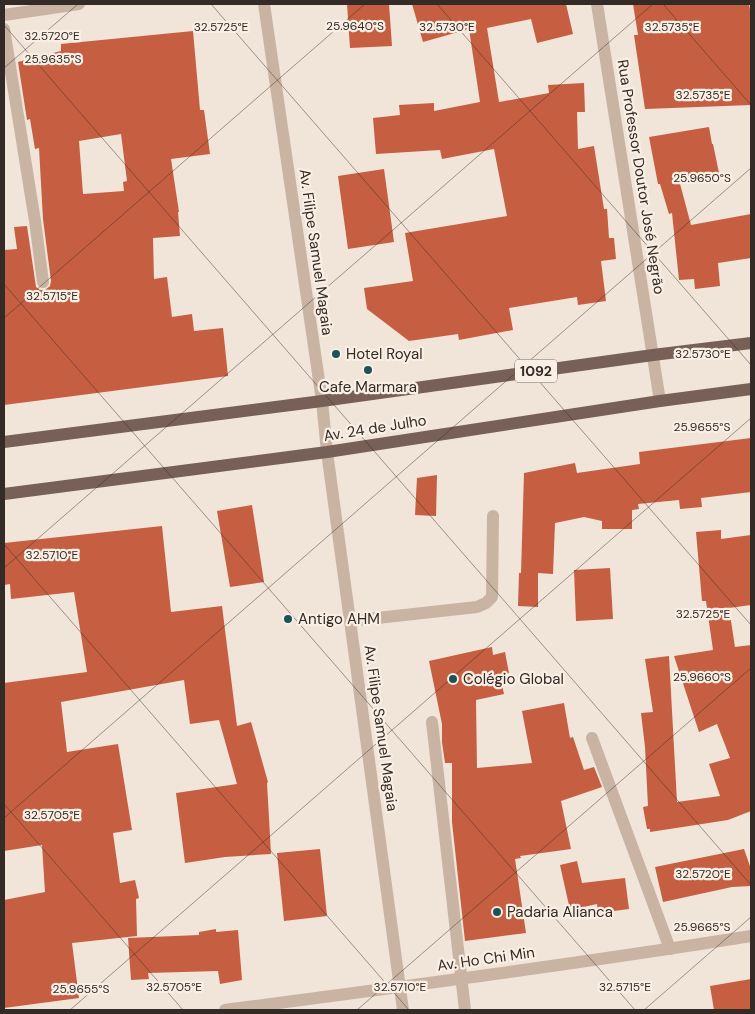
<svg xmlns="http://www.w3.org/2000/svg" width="755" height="1014" viewBox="0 0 755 1014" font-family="'DM Sans',sans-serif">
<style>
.building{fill:#c65e41;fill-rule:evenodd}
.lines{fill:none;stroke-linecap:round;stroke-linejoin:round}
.service{stroke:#c9b4a4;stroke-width:12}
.minor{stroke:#c9b4a4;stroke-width:12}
.primary{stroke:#766057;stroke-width:12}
.ticks{fill:none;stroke:#342a26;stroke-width:1;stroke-opacity:0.45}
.poi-dot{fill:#1c5355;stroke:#f9efe4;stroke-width:2}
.labels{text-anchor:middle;stroke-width:4.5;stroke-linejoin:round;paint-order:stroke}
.shield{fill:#f9efe4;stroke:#6f655f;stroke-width:1}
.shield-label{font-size:14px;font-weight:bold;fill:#342a26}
.street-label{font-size:15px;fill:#342a26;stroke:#f9efe4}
.poi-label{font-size:15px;fill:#342a26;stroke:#f9efe4;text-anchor:start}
.ticks-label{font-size:12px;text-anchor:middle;fill:#342a26;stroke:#f9efe4;stroke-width:4.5;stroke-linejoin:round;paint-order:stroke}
</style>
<rect width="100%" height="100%" fill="#f1e4d8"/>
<g class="building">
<path d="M 347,4 L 389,4 L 392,46 L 350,48 Z"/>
<path d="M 412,4 L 566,4 L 573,34 L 537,43 L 531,19 L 487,28 L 499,102 L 549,93 L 548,85 L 584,83 L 585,112 L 577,112 L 578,149 L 594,146 L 604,209 L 607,209 L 609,238 L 614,238 L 616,259 L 601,261 L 606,301 L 578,305 L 577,297 L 509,308 L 513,330 L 459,340 L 458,334 L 409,341 L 367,309 L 364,288 L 413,281 L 405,233 L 507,216 L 494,149 L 442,159 L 440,150 L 376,154 L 373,118 L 400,115 L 399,105 L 434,103 L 434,111 L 480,102 L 469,29 L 423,42 Z"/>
<path d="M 633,4 L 749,4 L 751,15 L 751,105 L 645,109 L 634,35 L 638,35 Z"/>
<path d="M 193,31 L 200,110 L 204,110 L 210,154 L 171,159 L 179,212 L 178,212 L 180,236 L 153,238 L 154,279 L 167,277 L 172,317 L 192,314 L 194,331 L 223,328 L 228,376 L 4,405 L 4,250 L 17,249 L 14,227 L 27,226 L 36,287 L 40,290 L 45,290 L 50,286 L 51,281 L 43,219 L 39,148 L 35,149 L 30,119 L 27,120 L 18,62 L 61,51 L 61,44 ZM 121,134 L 127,181 L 123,182 L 124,191 L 83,194 L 79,141 Z"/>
<path d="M 709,127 L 712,144 L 713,144 L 719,173 L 679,180 L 691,225 L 751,214 L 751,258 L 718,263 L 720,286 L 695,289 L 694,279 L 679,280 L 672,213 L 669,214 L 660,184 L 658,184 L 649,137 Z"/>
<path d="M 384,169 L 394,242 L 348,249 L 338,176 Z"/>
<path d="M 751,438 L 751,492 L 701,498 L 702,507 L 680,509 L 679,500 L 638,504 L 639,509 L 632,510 L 632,529 L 602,529 L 602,521 L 584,517 L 555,523 L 553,574 L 538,573 L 538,607 L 518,606 L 519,573 L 521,573 L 524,473 L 575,463 L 577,473 L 640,464 L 639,452 Z"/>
<path d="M 437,475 L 436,516 L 415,515 L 417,478 Z"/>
<path d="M 252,505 L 264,582 L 230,587 L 217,511 Z"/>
<path d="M 162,526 L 171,612 L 222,606 L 237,726 L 251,722 L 268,782 L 267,783 L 271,854 L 225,857 L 185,863 L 176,793 L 237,784 L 219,720 L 190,724 L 184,680 L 61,702 L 67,752 L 118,744 L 132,830 L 113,833 L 120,883 L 135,880 L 139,898 L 136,899 L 137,936 L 72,943 L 79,998 L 4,1008 L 4,900 L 45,892 L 42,845 L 4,851 L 4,683 L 87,672 L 74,592 L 11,599 L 10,584 L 4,585 L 4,543 Z"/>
<path d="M 721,530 L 721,539 L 751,535 L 751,605 L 729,608 L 735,647 L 751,645 L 751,811 L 728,820 L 650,832 L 650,829 L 647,829 L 643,807 L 648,806 L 645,747 L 641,713 L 653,712 L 645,659 L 669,656 L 677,802 L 720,796 L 709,764 L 730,758 L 717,724 L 699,732 L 674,656 L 713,650 L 706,601 L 702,601 L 696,532 Z"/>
<path d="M 610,568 L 613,619 L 576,621 L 574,570 Z"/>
<path d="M 492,647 L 493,655 L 505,652 L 509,673 L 500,676 L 504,694 L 476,700 L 477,768 L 532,763 L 522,711 L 564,703 L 570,738 L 573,737 L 584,770 L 594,767 L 602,787 L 561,801 L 571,849 L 520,856 L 521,858 L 515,859 L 526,933 L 465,941 L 452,822 L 452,763 L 445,763 L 442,742 L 442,724 L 429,661 Z"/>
<path d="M 320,849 L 327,916 L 284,921 L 277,853 Z"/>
<path d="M 744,849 L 751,869 L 751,886 L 732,887 L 663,902 L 655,867 Z"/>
<path d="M 577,861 L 582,883 L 625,878 L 629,909 L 598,913 L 597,904 L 570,910 L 560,865 Z"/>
<path d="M 216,929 L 216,932 L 238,930 L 242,980 L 220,984 L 218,971 L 148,973 L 149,979 L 131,980 L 128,938 L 199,935 L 199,932 Z"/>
<path d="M 751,979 L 751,1010 L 714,1010 L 710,986 Z"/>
</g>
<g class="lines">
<g class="service">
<path d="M 350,621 L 477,607 L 486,603 L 492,597 L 493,516"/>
<path d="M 432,722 L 465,1010"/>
<path d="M 592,738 L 670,949"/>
</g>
<g class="minor">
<path d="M 264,4 L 322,401 L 327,452 L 403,1010"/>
<path d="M 597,4 L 660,401"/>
<path d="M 4,15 L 79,4"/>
<path d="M 4,29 L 35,221 L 43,282"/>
<path d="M 225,1010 C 400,987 576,964 751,936"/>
</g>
<g class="primary">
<path d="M 4,442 L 322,401 L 653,355 L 751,343"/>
<path d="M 4,494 L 327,452 L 660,401 L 751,389"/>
</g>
</g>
<path class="ticks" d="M 211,4 L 751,625M 437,4 L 751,365M 663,4 L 751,105M 4,25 L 751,885M 4,68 L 78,4M 4,284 L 635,1010M 4,318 L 365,4M 4,544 L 409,1010M 4,568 L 653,4M 4,804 L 183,1010M 4,818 L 751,168M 70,1010 L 751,418M 357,1010 L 751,668M 644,1010 L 751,917"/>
<g class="poi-dot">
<circle cx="336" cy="354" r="5"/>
<circle cx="368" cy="370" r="5"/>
<circle cx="288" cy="619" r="5"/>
<circle cx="453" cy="679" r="5"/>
<circle cx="497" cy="912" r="5"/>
</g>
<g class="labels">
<rect class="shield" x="515" y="359.5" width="42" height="23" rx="4"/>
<g class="shield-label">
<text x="536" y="376">1092</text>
</g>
<g class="street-label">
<text transform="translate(641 177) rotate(81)" y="5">Rua Professor Doutor José Negrão</text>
<text transform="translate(316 252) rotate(82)" y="5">Av. Filipe Samuel Magaia</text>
<text transform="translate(375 428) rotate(-9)" y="5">Av. 24 de Julho</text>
<text transform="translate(381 728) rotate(82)" y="5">Av. Filipe Samuel Magaia</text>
<text transform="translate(486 959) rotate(-8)" y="5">Av. Ho Chi Min</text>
</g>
<g class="poi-label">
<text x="346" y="359">Hotel Royal</text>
<text x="368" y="392" text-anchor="middle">Cafe Marmara</text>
<text x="298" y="624">Antigo AHM</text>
<text x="463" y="684">Colégio Global</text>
<text x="507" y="917">Padaria Alianca</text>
</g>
</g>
<g class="ticks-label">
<text x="355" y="30">25.9640°S</text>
<text x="672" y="31">32.5735°E</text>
<text x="221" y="31">32.5725°E</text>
<text x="447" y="31">32.5730°E</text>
<text x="52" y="40">32.5720°E</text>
<text x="53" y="63">25.9635°S</text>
<text x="703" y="99">32.5735°E</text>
<text x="702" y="182">25.9650°S</text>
<text x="52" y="300">32.5715°E</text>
<text x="703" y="358">32.5730°E</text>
<text x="702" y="431">25.9655°S</text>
<text x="52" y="559">32.5710°E</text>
<text x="703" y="618">32.5725°E</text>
<text x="702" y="681">25.9660°S</text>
<text x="52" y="819">32.5705°E</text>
<text x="703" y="878">32.5720°E</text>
<text x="702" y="931">25.9665°S</text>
<text x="174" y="991">32.5705°E</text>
<text x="400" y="991">32.5710°E</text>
<text x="625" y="991">32.5715°E</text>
<text x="81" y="993">25.9655°S</text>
</g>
<rect width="755" height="1014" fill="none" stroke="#342a26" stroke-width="10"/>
</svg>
